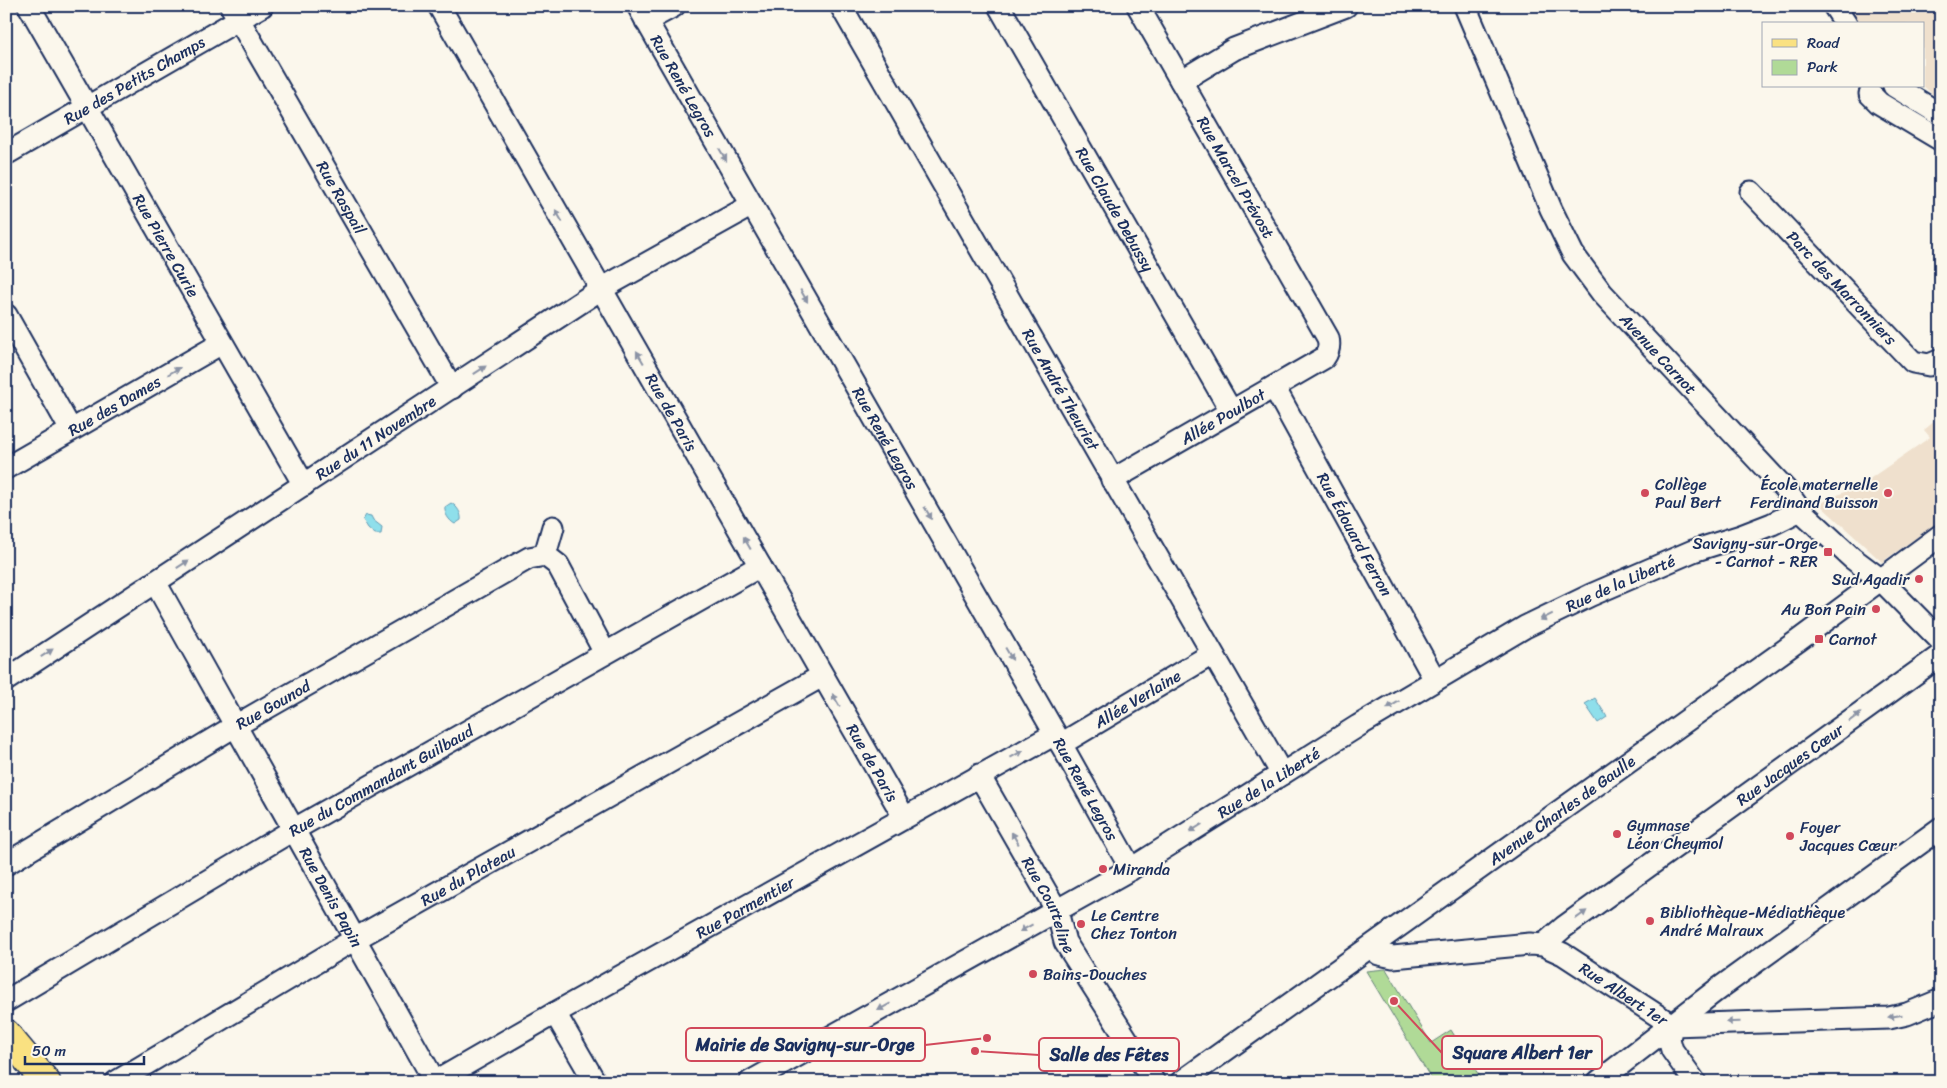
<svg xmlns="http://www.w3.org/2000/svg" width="1947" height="1088" viewBox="0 0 1947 1088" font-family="Sriracha,sans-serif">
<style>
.built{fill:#efe0cd}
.green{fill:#b0da97;stroke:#66847a}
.water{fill:#8fdfeb;stroke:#6199b3}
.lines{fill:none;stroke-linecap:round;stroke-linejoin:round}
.minor-casing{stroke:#1b2f5e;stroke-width:25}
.major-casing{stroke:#1b2f5e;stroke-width:31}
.minor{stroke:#fbf7ec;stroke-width:21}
.major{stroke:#fae181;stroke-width:28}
.oneway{fill:#8b93a5}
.poi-dot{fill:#d1495b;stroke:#fbf7ec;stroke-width:2}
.labels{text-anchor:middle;stroke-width:4;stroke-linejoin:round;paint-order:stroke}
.street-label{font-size:16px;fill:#1b2f5e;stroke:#fbf7ec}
.poi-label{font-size:16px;fill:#1b2f5e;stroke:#fbf7ec;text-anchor:start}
.leader{fill:none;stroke:#d1495b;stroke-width:2}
.callout-dot{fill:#d1495b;stroke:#fbf7ec;stroke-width:2}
.callout{fill:#fbf7ec;stroke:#d1495b;stroke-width:2}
.callout-label{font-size:18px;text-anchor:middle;font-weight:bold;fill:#1b2f5e}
</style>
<rect width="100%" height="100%" fill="#fbf7ec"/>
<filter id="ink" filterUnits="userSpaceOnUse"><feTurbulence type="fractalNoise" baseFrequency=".02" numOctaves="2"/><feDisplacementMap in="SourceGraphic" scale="10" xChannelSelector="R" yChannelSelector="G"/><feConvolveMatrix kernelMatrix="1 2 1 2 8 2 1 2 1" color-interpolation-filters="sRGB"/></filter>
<g filter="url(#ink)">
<g class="built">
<path d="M 1844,6 L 1941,6 L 1941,101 L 1923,86 L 1923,24 L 1856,24 Z"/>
<path d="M 1941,416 L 1941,520 L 1882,562 L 1819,504 L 1865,482 L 1926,440 L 1930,437 L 1924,430 Z"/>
</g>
<path class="green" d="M 1386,969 L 1431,1043 L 1451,1030 L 1483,1082 L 1433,1082 L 1366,971 Z"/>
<g class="water">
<path d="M 451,503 C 457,506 462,514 461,520 L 455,524 C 449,521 444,513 445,507 Z"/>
<path d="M 366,515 L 371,516 L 373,520 L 382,527 L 381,534 L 375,534 L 368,528 L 363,520 Z"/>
<path d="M 1595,698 L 1607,717 L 1598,723 L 1585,704 Z"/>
</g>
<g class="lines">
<defs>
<g id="minor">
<path id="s1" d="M 29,6 L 304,485"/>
<path id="s2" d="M 231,6 L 452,388"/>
<path id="s3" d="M 439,6 L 904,817"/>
<path id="s4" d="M 638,6 L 1061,744 L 1131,869"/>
<path id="s5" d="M 841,6 L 1282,774"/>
<path id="s6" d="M 999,6 L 1231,411"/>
<path id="s7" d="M 1465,6 L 1551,209 L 1573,254 L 1602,293 L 1785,489 L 1800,510 L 1852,558 L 1880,579 L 1941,641"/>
<path d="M 1834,6 L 1846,24"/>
<path d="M 646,21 L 674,6"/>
<path d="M 1181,81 L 1234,49 L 1346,6"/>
<path d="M 1894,86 L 1941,115"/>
<path d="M 1870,94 L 1879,103 L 1941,140"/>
<path id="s8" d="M 6,154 L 262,6"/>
<path id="s9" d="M 1751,192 L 1913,362 L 1929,365 L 1941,360"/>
<path d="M 6,315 L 71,430"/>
<path id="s10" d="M 1274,387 L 1435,680"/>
<path id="s11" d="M 6,468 L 222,343"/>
<path id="s12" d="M 1112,480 L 1324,358 C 1329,351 1330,346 1328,338 L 1138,6"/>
<path d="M 545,555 L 553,527"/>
<path id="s13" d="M 155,582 L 435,1082"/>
<path id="s14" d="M 6,680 L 601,289 L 752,205"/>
<path id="s15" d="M 1061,744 L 1212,654"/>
<path id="s16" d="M 979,775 L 1057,911 L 1065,942 L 1154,1082"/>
<path id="s17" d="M 6,864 L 235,726 L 529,558 L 545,555 L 558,565 L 605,653"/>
<path id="s18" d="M 1543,945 L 1564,927 L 1941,655"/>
<path id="s19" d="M 1371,947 L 1379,954 L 1393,957 L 1530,944 L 1543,945 L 1563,954 L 1672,1025 L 1889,1018 L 1907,1014 L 1941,1000"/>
<path id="s20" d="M 6,1001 L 293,830 L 760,566"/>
<path d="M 555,1013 L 595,1082"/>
<path d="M 1672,1025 L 1669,1039 L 1672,1050 L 1695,1082"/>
<path id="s21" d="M 116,1082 L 355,939 L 822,676"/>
<path id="s22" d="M 435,1082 L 555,1013 L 1055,734"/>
<path id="s23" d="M 750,1082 L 1131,869 L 1358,726 L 1525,627 L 1591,595 L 1693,551 L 1741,536 L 1772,524 L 1800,510"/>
<path id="s24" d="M 1181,1082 L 1799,640 L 1941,535"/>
<path d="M 1598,1082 L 1714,992 L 1941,828"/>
</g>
<path id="major" d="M 6,1034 L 46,1082"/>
</defs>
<use href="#minor" class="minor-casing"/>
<use href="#major" class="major-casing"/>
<use href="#minor" class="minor"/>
<use href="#major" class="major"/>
</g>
<defs><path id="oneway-solid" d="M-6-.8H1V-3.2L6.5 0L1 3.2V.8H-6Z" transform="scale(1.25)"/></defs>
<g class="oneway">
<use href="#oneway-solid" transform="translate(723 155) rotate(60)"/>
<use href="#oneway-solid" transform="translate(559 216) rotate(-120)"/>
<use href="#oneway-solid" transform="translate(804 296) rotate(60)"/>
<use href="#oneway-solid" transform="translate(640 357) rotate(-120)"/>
<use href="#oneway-solid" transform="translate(480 370) rotate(-33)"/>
<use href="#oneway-solid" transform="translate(174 371) rotate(-30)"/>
<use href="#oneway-solid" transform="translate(928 513) rotate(60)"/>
<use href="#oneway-solid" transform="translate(747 543) rotate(-120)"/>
<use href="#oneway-solid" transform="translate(183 564) rotate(-33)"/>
<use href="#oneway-solid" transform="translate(1546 617) rotate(154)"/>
<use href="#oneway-solid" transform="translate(47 653) rotate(-33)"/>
<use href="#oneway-solid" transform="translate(1009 654) rotate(60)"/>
<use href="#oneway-solid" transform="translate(836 700) rotate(-120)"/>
<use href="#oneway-solid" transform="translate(1393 705) rotate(149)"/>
<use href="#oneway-solid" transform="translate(1855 717) rotate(-36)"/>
<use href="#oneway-solid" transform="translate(1017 754) rotate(-29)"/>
<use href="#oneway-solid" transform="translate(1196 828) rotate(148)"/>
<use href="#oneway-solid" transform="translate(1015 838) rotate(-120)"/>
<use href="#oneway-solid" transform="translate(1581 915) rotate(-36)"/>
<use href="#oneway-solid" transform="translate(1026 928) rotate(151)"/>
<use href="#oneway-solid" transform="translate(884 1007) rotate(151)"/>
<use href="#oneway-solid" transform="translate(1895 1016) rotate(171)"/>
<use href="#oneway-solid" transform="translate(1733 1022) rotate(179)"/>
</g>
</g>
<g class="poi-dot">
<circle cx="1645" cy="493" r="5"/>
<circle cx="1888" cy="493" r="5"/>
<rect x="1823" y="547" width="10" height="10" rx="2.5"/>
<circle cx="1919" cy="579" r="5"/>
<circle cx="1876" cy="609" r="5"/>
<rect x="1814" y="634" width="10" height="10" rx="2.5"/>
<circle cx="1617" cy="834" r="5"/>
<circle cx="1790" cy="836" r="5"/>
<circle cx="1103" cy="869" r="5"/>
<circle cx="1650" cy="921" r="5"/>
<circle cx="1081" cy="924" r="5"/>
<circle cx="1033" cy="974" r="5"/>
</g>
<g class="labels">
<g class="street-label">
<text dy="6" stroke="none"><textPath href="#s8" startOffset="148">Rue des Petits Champs</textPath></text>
<text dy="6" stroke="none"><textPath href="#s4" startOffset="92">Rue René Legros</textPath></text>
<text transform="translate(1236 177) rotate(60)" y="6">Rue Marcel Prévost</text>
<text dy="6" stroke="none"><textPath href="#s2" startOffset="221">Rue Raspail</textPath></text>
<text dy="6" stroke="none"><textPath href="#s6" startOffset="234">Rue Claude Debussy</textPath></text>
<text dy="6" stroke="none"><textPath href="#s1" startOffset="276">Rue Pierre Curie</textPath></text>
<text dy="6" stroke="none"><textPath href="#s9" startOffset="132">Parc des Marronniers</textPath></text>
<text dy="6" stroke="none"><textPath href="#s7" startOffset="402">Avenue Carnot</textPath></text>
<text dy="6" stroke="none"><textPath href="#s5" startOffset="442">Rue André Theuriet</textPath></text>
<text dy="6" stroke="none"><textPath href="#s11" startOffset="125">Rue des Dames</textPath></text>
<text dy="6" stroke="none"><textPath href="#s3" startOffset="468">Rue de Paris</textPath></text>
<text dy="6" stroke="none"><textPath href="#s12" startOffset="128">Allée Poulbot</textPath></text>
<text dy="6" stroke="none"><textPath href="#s4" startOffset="498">Rue René Legros</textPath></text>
<text dy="6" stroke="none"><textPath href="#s14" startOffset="442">Rue du 11 Novembre</textPath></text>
<text dy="6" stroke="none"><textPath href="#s10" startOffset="168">Rue Édouard Ferron</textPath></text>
<text dy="6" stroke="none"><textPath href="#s23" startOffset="1004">Rue de la Liberté</textPath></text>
<text dy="6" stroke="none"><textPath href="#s15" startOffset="89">Allée Verlaine</textPath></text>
<text dy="6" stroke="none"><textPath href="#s17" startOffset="311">Rue Gounod</textPath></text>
<text dy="6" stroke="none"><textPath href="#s3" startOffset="872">Rue de Paris</textPath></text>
<text dy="6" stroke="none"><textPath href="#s18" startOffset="306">Rue Jacques Cœur</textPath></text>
<text dy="6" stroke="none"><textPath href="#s20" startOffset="435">Rue du Commandant Guilbaud</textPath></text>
<text dy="6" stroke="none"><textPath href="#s23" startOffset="599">Rue de la Liberté</textPath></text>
<text dy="6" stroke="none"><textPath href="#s4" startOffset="902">Rue René Legros</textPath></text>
<text dy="6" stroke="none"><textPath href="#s24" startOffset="468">Avenue Charles de Gaulle</textPath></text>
<text dy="6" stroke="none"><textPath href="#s21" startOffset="408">Rue du Plateau</textPath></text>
<text dy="6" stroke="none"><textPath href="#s13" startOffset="361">Rue Denis Papin</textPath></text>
<text dy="6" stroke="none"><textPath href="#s16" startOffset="148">Rue Courteline</textPath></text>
<text dy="6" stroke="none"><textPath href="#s22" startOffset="356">Rue Parmentier</textPath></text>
<text dy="6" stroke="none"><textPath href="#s19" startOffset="270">Rue Albert 1er</textPath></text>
</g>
<g class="poi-label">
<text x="1655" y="490">Collège<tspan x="1655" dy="18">Paul Bert</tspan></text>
<text x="1878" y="490" text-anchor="end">École maternelle<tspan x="1878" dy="18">Ferdinand Buisson</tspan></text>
<text x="1818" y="549" text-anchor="end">Savigny-sur-Orge<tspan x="1818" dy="18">- Carnot - RER</tspan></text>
<text x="1909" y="585" text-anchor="end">Sud Agadir</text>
<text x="1866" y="615" text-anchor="end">Au Bon Pain</text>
<text x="1829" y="645">Carnot</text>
<text x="1627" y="831">Gymnase<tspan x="1627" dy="18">Léon Cheymol</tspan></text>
<text x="1800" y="833">Foyer<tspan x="1800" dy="18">Jacques Cœur</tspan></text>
<text x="1113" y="875">Miranda</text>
<text x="1660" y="918">Bibliothèque-Médiathèque<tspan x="1660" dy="18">André Malraux</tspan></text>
<text x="1091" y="921">Le Centre<tspan x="1091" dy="18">Chez Tonton</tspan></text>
<text x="1043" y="980">Bains-Douches</text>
</g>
</g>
<path class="leader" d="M987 1038L925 1045M1394 1001L1442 1053M975 1051L1039 1055"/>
<g class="callout-dot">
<circle cx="987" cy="1038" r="5"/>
<circle cx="1394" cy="1001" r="5"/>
<circle cx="975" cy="1051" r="5"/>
</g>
<g class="callout">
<rect x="686" y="1028" width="239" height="33" rx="5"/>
<rect x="1442" y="1036" width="160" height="33" rx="5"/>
<rect x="1039" y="1038" width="140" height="33" rx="5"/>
</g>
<g class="callout-label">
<text x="805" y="1051">Mairie de Savigny-sur-Orge</text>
<text x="1522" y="1059">Square Albert 1er</text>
<text x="1109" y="1061">Salle des Fêtes</text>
</g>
<rect width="1947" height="1088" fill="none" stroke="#fbf7ec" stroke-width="25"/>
<rect x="12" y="12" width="1922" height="1063" fill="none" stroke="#1b2f5e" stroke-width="2" filter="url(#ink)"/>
<rect x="1762" y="22" width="162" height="65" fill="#fbf7ec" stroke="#a1a7b3"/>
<rect x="1772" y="39" width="25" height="8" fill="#fae181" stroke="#a1a7b3"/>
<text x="1807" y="48" font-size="15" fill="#1b2f5e">Road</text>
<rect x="1772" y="60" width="25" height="15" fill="#b0da97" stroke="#a1a7b3"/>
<text x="1807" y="72" font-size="15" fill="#1b2f5e">Park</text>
<path d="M25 1056v8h119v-8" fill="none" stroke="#1b2f5e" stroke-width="2.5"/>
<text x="32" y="1056" font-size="15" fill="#1b2f5e" stroke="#fbf7ec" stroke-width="4" paint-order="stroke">50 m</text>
</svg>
